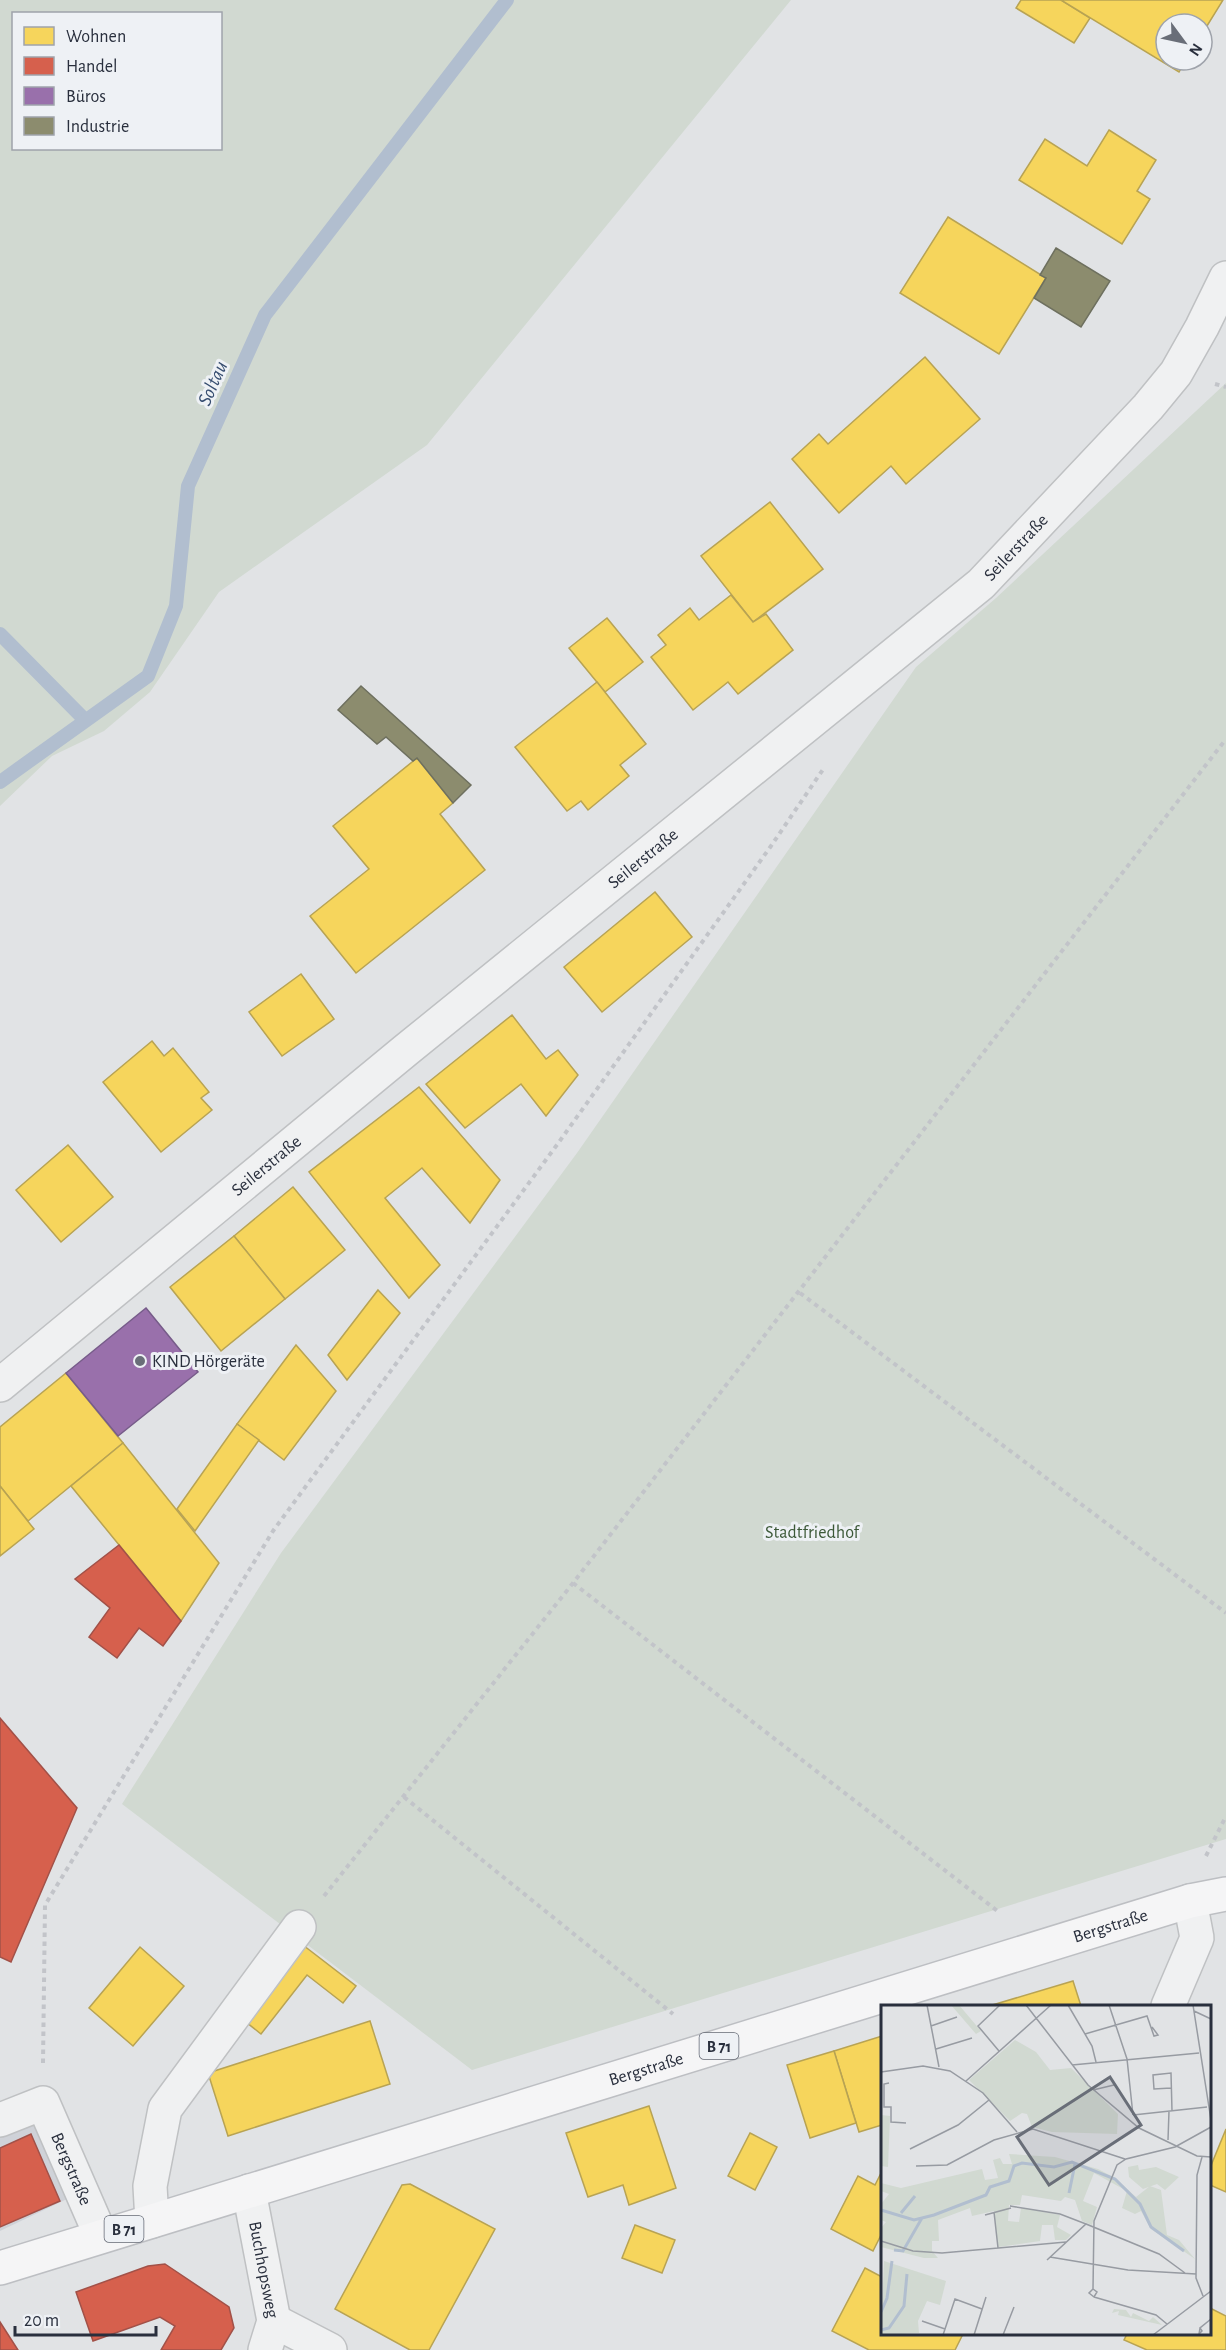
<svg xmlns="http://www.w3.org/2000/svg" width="1226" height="2350" viewBox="0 0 1226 2350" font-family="'Alegreya Sans',sans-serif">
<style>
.built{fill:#cfd2d8}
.green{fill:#d1d9d1;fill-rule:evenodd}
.homes{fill:#f6d55c;stroke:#b8a353;stroke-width:1.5}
.shops{fill:#d6604d;stroke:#a25148;stroke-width:1.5}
.offices{fill:#9970ab;stroke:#775c8a;stroke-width:1.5}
.industry{fill:#8c8c6e;stroke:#6e705f;stroke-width:1.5}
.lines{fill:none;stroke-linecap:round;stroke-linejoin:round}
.stream{stroke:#b1becf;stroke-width:14}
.minor-casing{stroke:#bfc1c3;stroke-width:36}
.major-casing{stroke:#bdbfc3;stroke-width:36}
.path{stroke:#c2c4c9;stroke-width:4;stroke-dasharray:4.5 4.5;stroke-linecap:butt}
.minor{stroke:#f0f1f2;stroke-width:33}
.major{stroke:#f5f5f6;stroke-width:33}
.poi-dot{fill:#696e78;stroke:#eef1f5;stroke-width:2}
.labels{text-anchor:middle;stroke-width:6;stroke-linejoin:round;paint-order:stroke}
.shield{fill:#eef1f5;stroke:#646974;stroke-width:1.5}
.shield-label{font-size:16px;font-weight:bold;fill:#292f3d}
.street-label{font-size:18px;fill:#292f3d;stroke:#eef1f5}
.poi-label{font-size:18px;fill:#292f3d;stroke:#eef1f5;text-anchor:start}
.park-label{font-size:18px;fill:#3b5837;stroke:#eef1f5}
.water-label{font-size:20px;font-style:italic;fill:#354c6f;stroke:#eef1f5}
.inset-river{fill:none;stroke:#b1becf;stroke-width:3}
.inset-road{fill:none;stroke:#979ba2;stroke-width:1.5}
.view{fill:#696e78;fill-opacity:0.15;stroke:#696e78;stroke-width:3}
.inset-edge{fill:none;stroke:#292f3d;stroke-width:3}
</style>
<rect width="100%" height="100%" fill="#e1e3e5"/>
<path class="built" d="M 34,2113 L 69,2198 L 0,2231 L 0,2128 Z"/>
<g class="green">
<path d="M 0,0 L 791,0 L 427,445 L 219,592 L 150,692 L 104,731 L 52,756 L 0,806 ZM 14,14 L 220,14 L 220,148 L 14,148 Z"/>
<path d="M 1226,383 L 1226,1839 L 472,2070 L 122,1804 L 281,1553 L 577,1153 L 916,667 L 996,598 Z"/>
</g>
<g class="homes">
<path d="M 1021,0 L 1061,0 L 1090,18 L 1074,43 L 1016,8 Z"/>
<path d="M 1061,0 L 1223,0 L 1202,34 L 1202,24 L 1166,24 L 1166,60 L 1186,60 L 1179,72 Z"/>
<path d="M 1109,130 L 1156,160 L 1137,191 L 1150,199 L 1122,244 L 1019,180 L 1045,139 L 1087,166 Z"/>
<path d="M 948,217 L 1046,278 L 999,354 L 900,293 Z"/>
<path d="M 925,357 L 980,419 L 906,484 L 891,466 L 839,513 L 792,459 L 819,434 L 828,444 Z"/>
<path d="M 770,502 L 823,569 L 753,622 L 701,556 Z"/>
<path d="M 731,595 L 753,622 L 766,614 L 793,650 L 738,694 L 728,682 L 693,710 L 651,657 L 666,645 L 658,635 L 690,608 L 699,620 Z"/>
<path d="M 607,618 L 643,662 L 605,692 L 569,648 Z"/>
<path d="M 597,682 L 646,744 L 620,765 L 629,776 L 588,810 L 581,801 L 567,811 L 515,747 Z"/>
<path d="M 417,758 L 453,803 L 440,814 L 485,870 L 356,973 L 310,916 L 369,869 L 333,826 Z"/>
<path d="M 655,892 L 692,937 L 602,1012 L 564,967 Z"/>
<path d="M 301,974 L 334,1019 L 282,1056 L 249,1012 Z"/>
<path d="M 512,1015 L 546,1059 L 558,1050 L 578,1075 L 546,1116 L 521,1084 L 465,1128 L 426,1084 Z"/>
<path d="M 152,1041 L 164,1056 L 173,1048 L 209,1092 L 201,1098 L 212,1110 L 161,1152 L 103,1082 Z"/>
<path d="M 419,1087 L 500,1180 L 470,1223 L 422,1168 L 385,1198 L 440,1265 L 409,1298 L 309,1172 Z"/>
<path d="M 68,1145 L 113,1197 L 61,1242 L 16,1190 Z"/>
<path d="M 293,1187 L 345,1250 L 285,1299 L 234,1236 Z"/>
<path d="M 234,1236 L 285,1299 L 221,1351 L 170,1287 Z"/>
<path d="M 378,1290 L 400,1313 L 347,1380 L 328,1355 Z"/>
<path d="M 296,1345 L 336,1391 L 284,1460 L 237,1424 Z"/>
<path d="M 66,1373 L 123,1443 L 28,1521 L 0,1486 L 0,1427 Z"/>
<path d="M 237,1424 L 259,1440 L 195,1531 L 177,1509 Z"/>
<path d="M 123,1443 L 219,1563 L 181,1621 L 71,1486 Z"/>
<path d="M 0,1486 L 34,1529 L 0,1556 Z"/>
<path d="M 299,1942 L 356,1986 L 343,2003 L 307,1975 L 261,2034 L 241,2018 Z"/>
<path d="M 140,1947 L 184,1986 L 133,2046 L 89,2008 Z"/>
<path d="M 1073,1981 L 1081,2006 L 989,2006 Z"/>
<path d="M 370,2021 L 390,2084 L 228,2136 L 208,2073 Z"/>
<path d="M 882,2036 L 882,2125 L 859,2132 L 834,2051 Z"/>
<path d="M 834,2051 L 856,2123 L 810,2138 L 787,2065 Z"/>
<path d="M 649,2106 L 676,2188 L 629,2205 L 623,2185 L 588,2197 L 566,2133 Z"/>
<path d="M 1226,2129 L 1226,2192 L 1210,2185 L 1210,2168 Z"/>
<path d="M 750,2133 L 777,2147 L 755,2190 L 728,2176 Z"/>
<path d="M 882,2171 L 882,2233 L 873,2251 L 831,2229 L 858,2176 L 875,2185 Z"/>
<path d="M 410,2184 L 495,2229 L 429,2350 L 410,2350 L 335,2309 L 402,2185 Z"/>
<path d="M 635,2225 L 675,2240 L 662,2273 L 622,2258 Z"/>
<path d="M 865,2268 L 882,2277 L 882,2334 L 963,2334 L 955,2350 L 869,2350 L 832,2331 Z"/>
<path d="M 1210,2308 L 1226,2316 L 1226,2350 L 1147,2350 L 1124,2340 L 1127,2334 L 1210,2334 Z"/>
</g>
<g class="shops">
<path d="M 119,1545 L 181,1621 L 163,1646 L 139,1628 L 117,1658 L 89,1637 L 110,1608 L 75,1579 Z"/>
<path d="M 0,1718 L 77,1808 L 11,1962 L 0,1957 Z"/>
<path d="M 31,2134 L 60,2201 L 0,2227 L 0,2148 Z"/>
<path d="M 165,2264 L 229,2307 L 234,2328 L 221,2350 L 161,2350 L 175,2326 L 160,2317 L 93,2341 L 76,2292 L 148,2266 Z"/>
<path d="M 0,2322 L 18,2350 L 0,2350 Z"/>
</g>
<path class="offices" d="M 146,1308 L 198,1372 L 118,1436 L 66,1373 Z"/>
<g class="industry">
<path d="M 1056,248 L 1110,281 L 1081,327 L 1034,298 L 1046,278 L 1040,275 Z"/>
<path d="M 361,686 L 471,785 L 453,803 L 417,758 L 413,761 L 386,737 L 377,744 L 338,710 Z"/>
</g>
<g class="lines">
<g class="stream">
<path d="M 0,634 L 85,720"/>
<path d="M 0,782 L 148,676 L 176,606 L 188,486 L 265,315 L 507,0"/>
</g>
<defs>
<g id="minor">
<path id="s1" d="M 0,1385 L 406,1050 L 981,584 L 1148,407 L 1176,373 L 1202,327 L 1226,278"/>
<path d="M 1168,2006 L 1197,1938 L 1190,1901"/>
<path id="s2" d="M 0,2120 L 43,2103 L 101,2236"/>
<path id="s3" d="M 249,2191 L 274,2321 L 265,2350"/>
<path d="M 152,2221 L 150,2186 L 165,2109 L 299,1927"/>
<path d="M 274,2321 L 330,2350"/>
</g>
<g id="major">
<path id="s4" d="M 0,2268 L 1190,1901 L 1226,1894"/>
</g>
</defs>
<use href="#minor" class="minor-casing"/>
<use href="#major" class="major-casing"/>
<g class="path">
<path d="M 1215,384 L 1226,387"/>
<path d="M 800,1293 L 1226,1613"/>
<path d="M 573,1583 L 1000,1913"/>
<path d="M 404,1797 L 673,2014"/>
<path d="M 1206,1856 L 1226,1816"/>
<path d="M 324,1896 L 573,1583 L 1226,739"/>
<path d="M 43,2063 L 45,1905 L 273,1531 L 559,1142 L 771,846 L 824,768"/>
</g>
<use href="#minor" class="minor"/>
<use href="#major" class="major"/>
</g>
<circle class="poi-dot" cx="140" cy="1361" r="6"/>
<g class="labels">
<g class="shield">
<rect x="699.5" y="2033" width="39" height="26" rx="4.5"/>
<rect x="104.5" y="2216" width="39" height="26" rx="4.5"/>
</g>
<g class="shield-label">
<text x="719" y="2052">B 71</text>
<text x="124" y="2235">B 71</text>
</g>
<g class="street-label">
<text dy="6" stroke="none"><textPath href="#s1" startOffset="1317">Seilerstraße</textPath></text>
<text dy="6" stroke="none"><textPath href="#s1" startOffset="831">Seilerstraße</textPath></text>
<text dy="6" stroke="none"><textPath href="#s1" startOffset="345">Seilerstraße</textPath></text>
<text dy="6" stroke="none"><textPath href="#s4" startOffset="1162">Bergstraße</textPath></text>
<text dy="6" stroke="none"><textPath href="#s4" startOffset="676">Bergstraße</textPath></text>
<text dy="6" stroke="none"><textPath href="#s2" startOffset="118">Bergstraße</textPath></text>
<text dy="6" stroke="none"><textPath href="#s3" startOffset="80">Buchhopsweg</textPath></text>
</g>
<g class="poi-label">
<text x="152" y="1367">KIND Hörgeräte</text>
</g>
<g class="park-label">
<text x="812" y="1538">Stadtfriedhof</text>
</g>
<g class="water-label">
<text transform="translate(212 383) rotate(-66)" y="7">Soltau</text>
</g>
</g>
<g transform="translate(881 2005)">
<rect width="330" height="330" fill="#e1e3e5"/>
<path d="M 70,0 L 78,0 L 100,26 L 95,29 ZM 134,35 L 155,47 L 169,65 L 190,63 L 237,109 L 236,129 L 171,127 L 151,122 L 146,109 L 141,108 L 129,116 L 88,75 ZM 0,110 L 9,111 L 7,162 L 0,161 ZM 128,149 L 174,152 L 217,164 L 234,173 L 255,192 L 269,181 L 280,185 L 286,230 L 298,235 L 314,254 L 270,224 L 260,206 L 254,209 L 241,203 L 246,186 L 213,168 L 202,196 L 216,202 L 211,220 L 201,216 L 194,195 L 184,192 L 180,196 L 141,190 L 139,200 L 128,200 L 127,216 L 138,217 L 140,203 L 179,210 L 176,222 L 190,230 L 185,235 L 174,235 L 172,220 L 161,220 L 159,236 L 117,242 L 113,206 L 91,211 L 89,203 L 57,215 L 58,236 L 51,236 L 51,246 L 57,253 L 43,253 L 0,242 L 0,223 L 5,217 L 0,215 L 0,199 L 8,189 L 0,186 L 0,178 L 20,183 L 101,164 L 104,175 L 117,173 L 112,155 L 119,153 L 122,159 L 131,159 ZM 257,160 L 258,165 L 275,162 L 298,172 L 284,185 L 276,179 L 262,184 L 248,172 L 247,162 ZM 3,256 L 65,276 L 59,300 L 46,296 L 37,316 L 38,328 L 0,330 ZM 233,304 L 245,305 L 250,312 L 252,308 L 268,316 L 272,312 L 281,320 L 237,310 L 238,306 L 231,308 Z" fill="#d1d9d1"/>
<path class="inset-river" d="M 188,188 L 194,159M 0,205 L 33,215 L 53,210 L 105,190 L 109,182 L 128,176 L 133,161 L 141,158 L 173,162 L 191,157 L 234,174 L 259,199 L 270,222 L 303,246M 20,208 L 34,191M 13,245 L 22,246 L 41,213M 0,307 L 6,293 L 11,256M 0,325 L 8,323 L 23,301 L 26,269"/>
<path class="inset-road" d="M 46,0 L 58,62M 145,0 L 207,80 L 258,123 L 316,151 L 330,152M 187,0 L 211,41 L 215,57M 228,0 L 246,54 L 252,110M 312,0 L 330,115M 313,6 L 330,14M 50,21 L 76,12M 204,29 L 266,11 L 273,31 L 277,30 L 271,22M 55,44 L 91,33M 118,46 L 97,21 L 119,0M 191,60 L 318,48M 0,67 L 42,61 L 69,66 L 102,88 L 136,127M 85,76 L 170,0M 8,78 L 3,79 L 3,102 L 10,102 L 10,117 L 25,118M 290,83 L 273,84 L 272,70 L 290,68 L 291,106M 212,85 L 233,80M 252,110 L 326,102M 287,135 L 288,106M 29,144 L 77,120 L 108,95M 321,152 L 316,170 L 315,273 L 322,291M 35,161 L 66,160 L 113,135 L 152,124 L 244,154M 135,202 L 129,201 L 179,209 L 205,219M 113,207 L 117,243M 104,210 L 130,203M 0,236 L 32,246 L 61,248 L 185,237M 169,252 L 247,265 L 315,269M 166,255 L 205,219 L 278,249 L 304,268M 212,284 L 216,287 L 213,292 L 208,288 L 212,284 L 213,216 L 236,160 L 245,154 L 294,142 L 330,122M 213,292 L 275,310 L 286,319M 41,316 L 64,324M 319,323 L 318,329 L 321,326 L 319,323 L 330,314M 62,330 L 74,294 L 101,304M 93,330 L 105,292M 122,330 L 133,302M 272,330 L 330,286"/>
<path class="view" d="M 229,72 L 260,120 L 168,180 L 136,132 Z"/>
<rect width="330" height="330" class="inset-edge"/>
</g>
<rect x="12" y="12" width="210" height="138" fill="#eef1f5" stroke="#9fa3ab" stroke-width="1.5"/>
<rect x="24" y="27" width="30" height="18" fill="#f6d55c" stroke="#9fa3ab" stroke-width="1.5"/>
<text x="66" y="42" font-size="18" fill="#292f3d">Wohnen</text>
<rect x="24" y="57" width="30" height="18" fill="#d6604d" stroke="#9fa3ab" stroke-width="1.5"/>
<text x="66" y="72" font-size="18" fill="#292f3d">Handel</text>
<rect x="24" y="87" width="30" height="18" fill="#9970ab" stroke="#9fa3ab" stroke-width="1.5"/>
<text x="66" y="102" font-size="18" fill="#292f3d">Büros</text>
<rect x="24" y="117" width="30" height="18" fill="#8c8c6e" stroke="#9fa3ab" stroke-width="1.5"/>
<text x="66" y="132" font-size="18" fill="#292f3d">Industrie</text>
<g transform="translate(1184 42) rotate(123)"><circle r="28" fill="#eef1f5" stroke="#9fa3ab" stroke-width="1.5"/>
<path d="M0-4.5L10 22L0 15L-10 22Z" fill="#696e78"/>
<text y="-9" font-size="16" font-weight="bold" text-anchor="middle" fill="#292f3d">N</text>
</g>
<path d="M15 2326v9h141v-9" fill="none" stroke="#292f3d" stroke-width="3"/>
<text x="24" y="2326" font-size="18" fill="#292f3d" stroke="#eef1f5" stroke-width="4.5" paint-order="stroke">20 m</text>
</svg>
